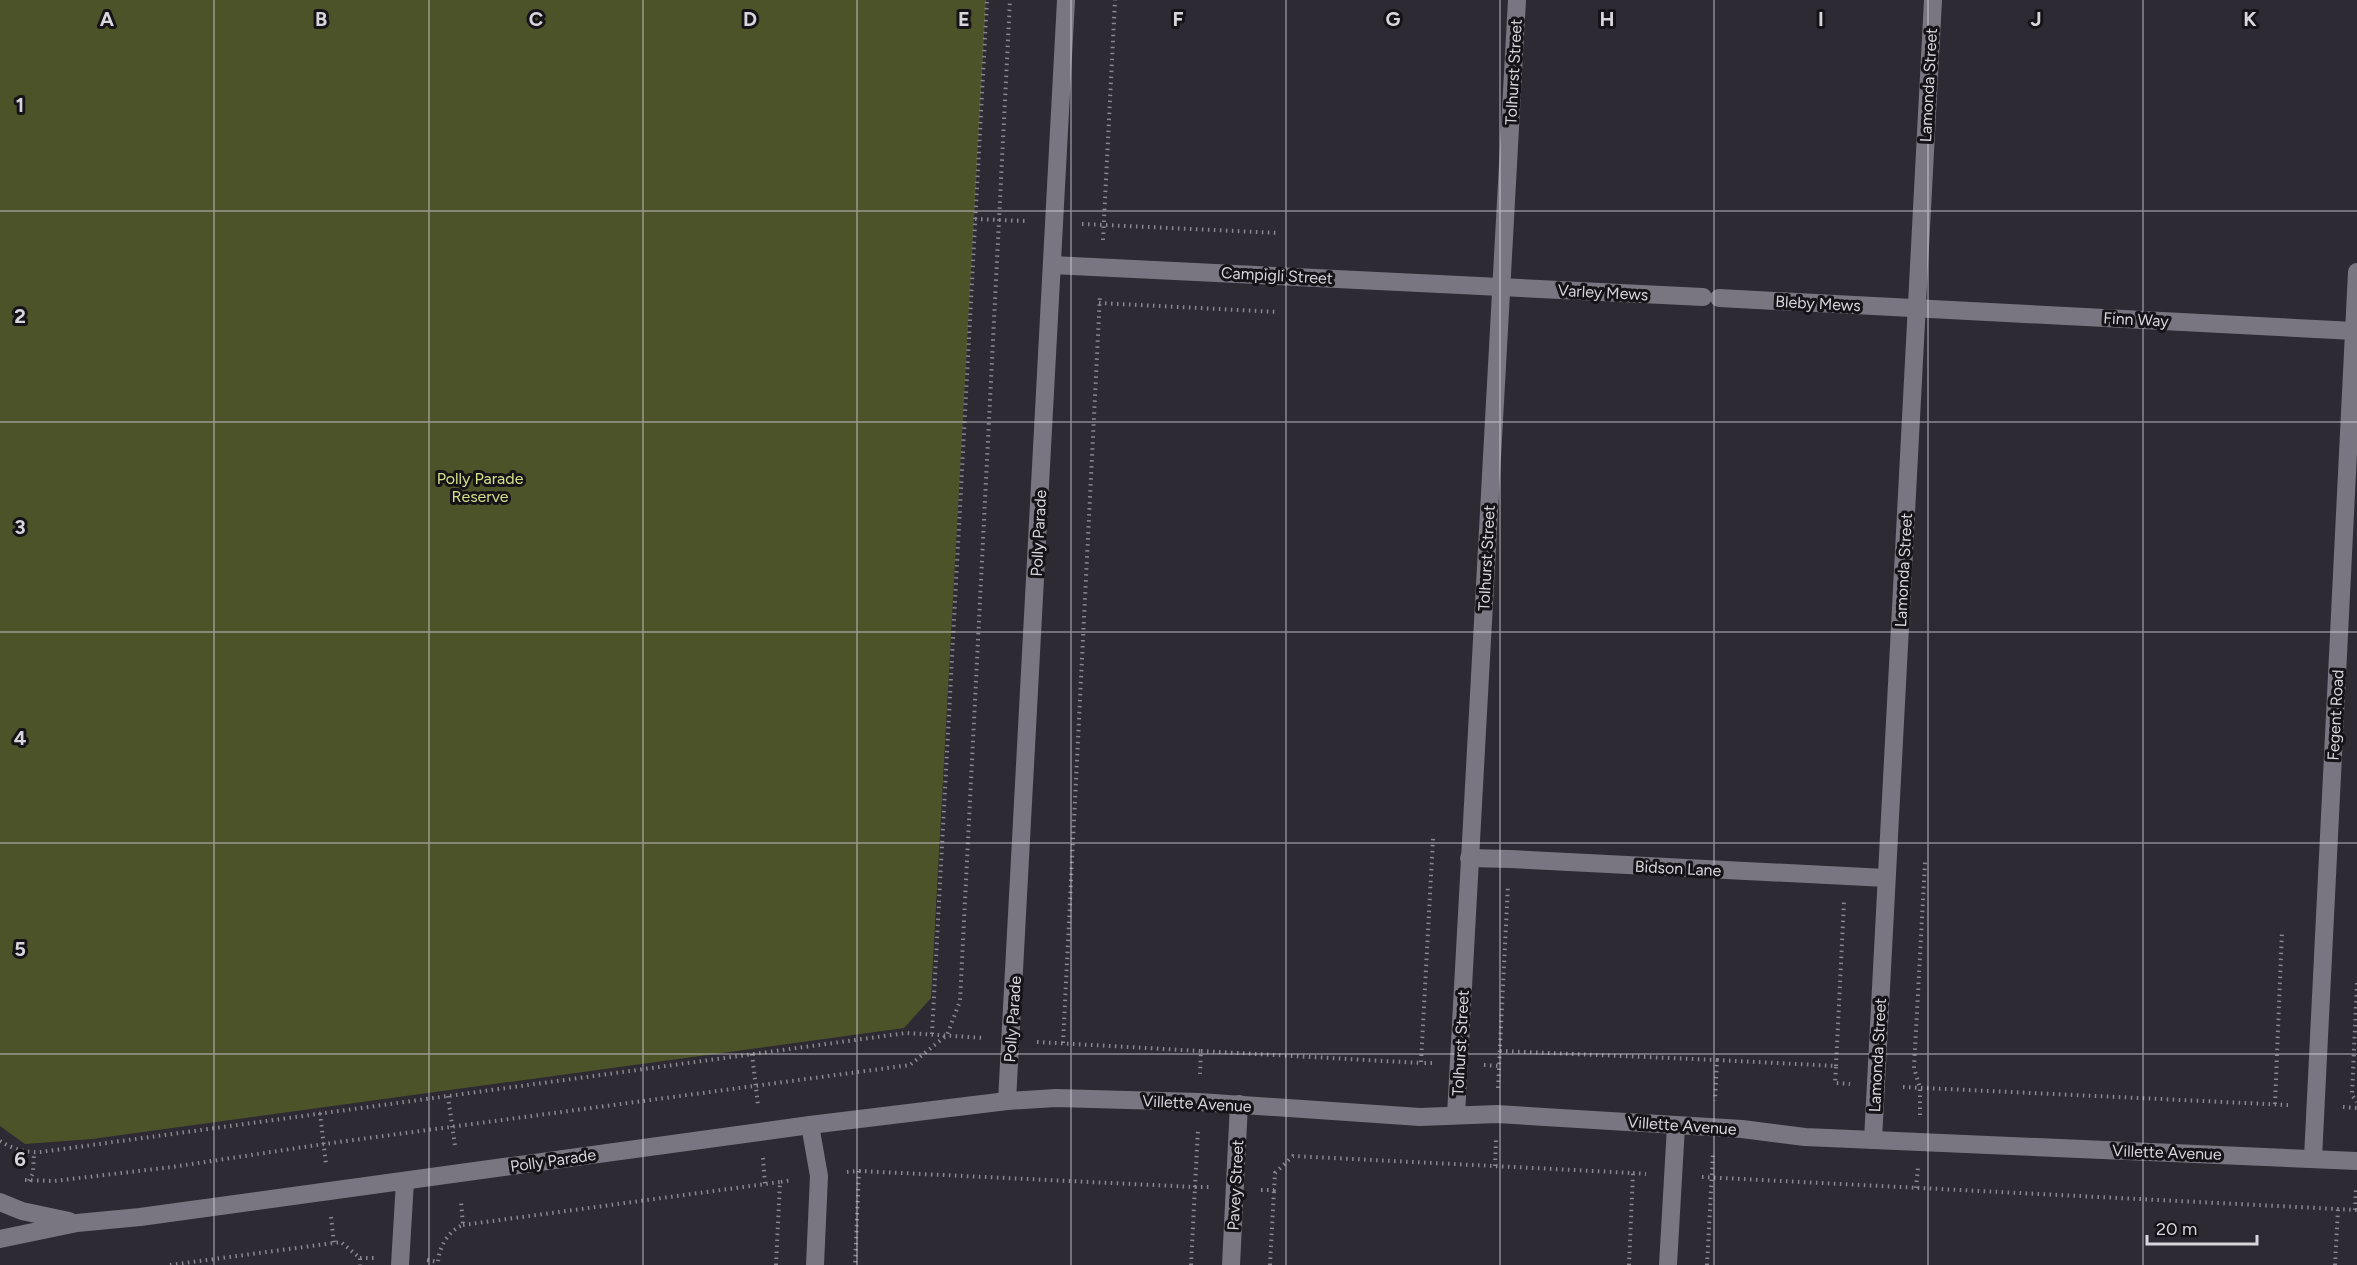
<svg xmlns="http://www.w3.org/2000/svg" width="2357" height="1265" viewBox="0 0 2357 1265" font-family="Figtree,sans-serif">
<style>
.green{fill:#4d5329}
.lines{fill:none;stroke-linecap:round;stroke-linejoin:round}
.path{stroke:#8a878f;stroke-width:4;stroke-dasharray:1.5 4.5;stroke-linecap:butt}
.minor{stroke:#7a7681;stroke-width:18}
.grid{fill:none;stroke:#d8d6dc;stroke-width:1.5;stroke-opacity:0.55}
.labels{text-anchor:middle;stroke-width:6;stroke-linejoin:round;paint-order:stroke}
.street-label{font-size:16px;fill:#d8d6dc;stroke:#151317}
.park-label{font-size:16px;fill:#d3e089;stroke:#151317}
.grid-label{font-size:20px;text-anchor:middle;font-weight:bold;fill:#d8d6dc;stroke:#151317;stroke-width:6;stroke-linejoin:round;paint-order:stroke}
</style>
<rect width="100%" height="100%" fill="#2d2a33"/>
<path class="green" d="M 0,0 L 986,0 L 931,998 L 904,1028 L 92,1139 L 25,1144 L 0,1126 Z"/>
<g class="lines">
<g class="path">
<path d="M 975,219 L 1027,221"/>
<path d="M 1082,224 L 1279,233"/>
<path d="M 1103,240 L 1115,0"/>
<path d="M 1099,303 L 1278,312"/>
<path d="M 2357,983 L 2352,1095 L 2357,1102"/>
<path d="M 932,1034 L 987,0"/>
<path d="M 1037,1042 L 1201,1051 L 1200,1074"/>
<path d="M 1063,1043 L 1100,295"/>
<path d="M 1201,1051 L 1421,1063"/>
<path d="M 1500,1051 L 1717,1060 L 1715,1101"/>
<path d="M 752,1054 L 758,1105"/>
<path d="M 1717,1060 L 1836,1066 L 1835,1083 L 1850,1084"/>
<path d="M 1432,1063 L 1421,1063 L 1433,838"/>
<path d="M 1484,1065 L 1499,1066"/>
<path d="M 1836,1066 L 1844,902"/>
<path d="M 1903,1087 L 2288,1105"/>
<path d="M 1498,1088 L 1508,885"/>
<path d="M 448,1096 L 455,1146"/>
<path d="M 2275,1104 L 2282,931"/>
<path d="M 2343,1107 L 2357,1108"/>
<path d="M 320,1113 L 326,1164"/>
<path d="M 1920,1115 L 1920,1088 L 1914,1068 L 1925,862"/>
<path d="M 0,1141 C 12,1149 27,1153 41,1152 L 906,1033 L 985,1038"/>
<path d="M 763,1158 L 765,1184"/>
<path d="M 1495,1166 L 1496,1140"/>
<path d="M 859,1171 L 1195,1187 L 1198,1129"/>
<path d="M 847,1172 L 859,1171 L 855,1265"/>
<path d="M 1633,1173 L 1646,1174"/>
<path d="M 1702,1177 L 2357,1210"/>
<path d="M 25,1180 L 54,1181 L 172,1167 L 324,1144 L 910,1065 L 947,1035 L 960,1001 L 1010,0"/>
<path d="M 29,1181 L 33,1173 L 34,1152"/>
<path d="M 1916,1188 L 1918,1168"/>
<path d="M 1261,1190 L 1274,1190 L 1275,1173 L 1293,1156 L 1633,1173 L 1629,1265"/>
<path d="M 2355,1210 L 2356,1187"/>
<path d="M 331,1217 L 334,1243"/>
<path d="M 463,1225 L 780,1182"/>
<path d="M 360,1258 L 375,1258"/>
<path d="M 427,1260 L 438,1262 C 439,1247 448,1231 463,1225 L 461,1201"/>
<path d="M 170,1265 L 341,1242 L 360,1258 L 360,1265"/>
<path d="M 776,1265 L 780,1182 L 792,1180"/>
<path d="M 1191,1265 L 1195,1187 L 1209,1187"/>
<path d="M 1270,1265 L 1274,1190"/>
<path d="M 1707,1265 L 1713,1153"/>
<path d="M 2335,1265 L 2338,1209"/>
</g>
<g class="minor">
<path d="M 1052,265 L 1703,297"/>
<path d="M 1719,298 L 2354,331"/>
<path d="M 1469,858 L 1510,859 L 1886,878"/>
<path d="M 1007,1101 L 1056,1098 L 1199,1102 L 1420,1117 L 1497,1114 L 1742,1129 L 1805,1137 L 2357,1161"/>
<path d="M 1456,1115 L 1517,0"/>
<path d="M 810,1125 L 819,1176 L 815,1265"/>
<path d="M 1873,1140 L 1933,0"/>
<path d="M 2313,1158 L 2357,272"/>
<path d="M 0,1202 L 22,1211 L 69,1221"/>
<path d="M 0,1239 L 77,1223 L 140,1217 L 810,1125 L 1007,1101 L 1066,0"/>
<path d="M 400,1265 L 405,1181"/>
<path d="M 1231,1265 L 1239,1104"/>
<path d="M 1668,1265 L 1676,1126"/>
</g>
</g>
<path class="grid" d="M 214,0 L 214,1265M 429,0 L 429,1265M 643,0 L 643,1265M 857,0 L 857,1265M 1071,0 L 1071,1265M 1286,0 L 1286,1265M 1500,0 L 1500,1265M 1714,0 L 1714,1265M 1928,0 L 1928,1265M 2143,0 L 2143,1265M 0,211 L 2357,211M 0,422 L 2357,422M 0,632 L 2357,632M 0,843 L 2357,843M 0,1054 L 2357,1054"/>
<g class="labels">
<g class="street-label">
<text transform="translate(1513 72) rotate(-87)" y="6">Tolhurst Street</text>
<text transform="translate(1928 85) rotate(-87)" y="6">Lamonda Street</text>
<text transform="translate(1277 275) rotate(3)" y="6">Campigli Street</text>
<text transform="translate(1603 292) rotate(3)" y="6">Varley Mews</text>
<text transform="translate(1818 303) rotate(3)" y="6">Bleby Mews</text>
<text transform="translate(2136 319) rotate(3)" y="6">Finn Way</text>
<text transform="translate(1038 533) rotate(-87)" y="6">Polly Parade</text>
<text transform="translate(1486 558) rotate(-87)" y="6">Tolhurst Street</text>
<text transform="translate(1903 570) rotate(-87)" y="6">Lamonda Street</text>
<text transform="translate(2335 715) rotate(-87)" y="6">Fegent Road</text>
<text transform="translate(1678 868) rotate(3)" y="6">Bidson Lane</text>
<text transform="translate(1012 1019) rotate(-86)" y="6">Polly Parade</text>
<text transform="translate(1460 1043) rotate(-87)" y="6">Tolhurst Street</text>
<text transform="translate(1877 1055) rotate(-87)" y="6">Lamonda Street</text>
<text transform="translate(1197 1103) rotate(3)" y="6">Villette Avenue</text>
<text transform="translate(1682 1125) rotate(4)" y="6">Villette Avenue</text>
<text transform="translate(2167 1152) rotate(2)" y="6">Villette Avenue</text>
<text transform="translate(553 1160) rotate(-8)" y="6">Polly Parade</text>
<text transform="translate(1235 1185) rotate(-87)" y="6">Pavey Street</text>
</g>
<g class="park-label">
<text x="480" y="484">Polly Parade<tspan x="480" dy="18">Reserve</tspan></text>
</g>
</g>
<g class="grid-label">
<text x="107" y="26">A</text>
<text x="321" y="26">B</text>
<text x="536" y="26">C</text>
<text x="750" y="26">D</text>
<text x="964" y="26">E</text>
<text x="1178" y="26">F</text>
<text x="1393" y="26">G</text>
<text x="1607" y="26">H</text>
<text x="1821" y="26">I</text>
<text x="2036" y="26">J</text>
<text x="2250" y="26">K</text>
<text x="20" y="112">1</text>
<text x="20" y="323">2</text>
<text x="20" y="534">3</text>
<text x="20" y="745">4</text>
<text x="20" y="956">5</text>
<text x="20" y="1166">6</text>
</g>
<path d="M2147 1235v9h110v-9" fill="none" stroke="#d8d6dc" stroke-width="3"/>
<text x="2156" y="1235" font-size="18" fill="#d8d6dc" stroke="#151317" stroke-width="4.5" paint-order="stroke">20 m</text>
</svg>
